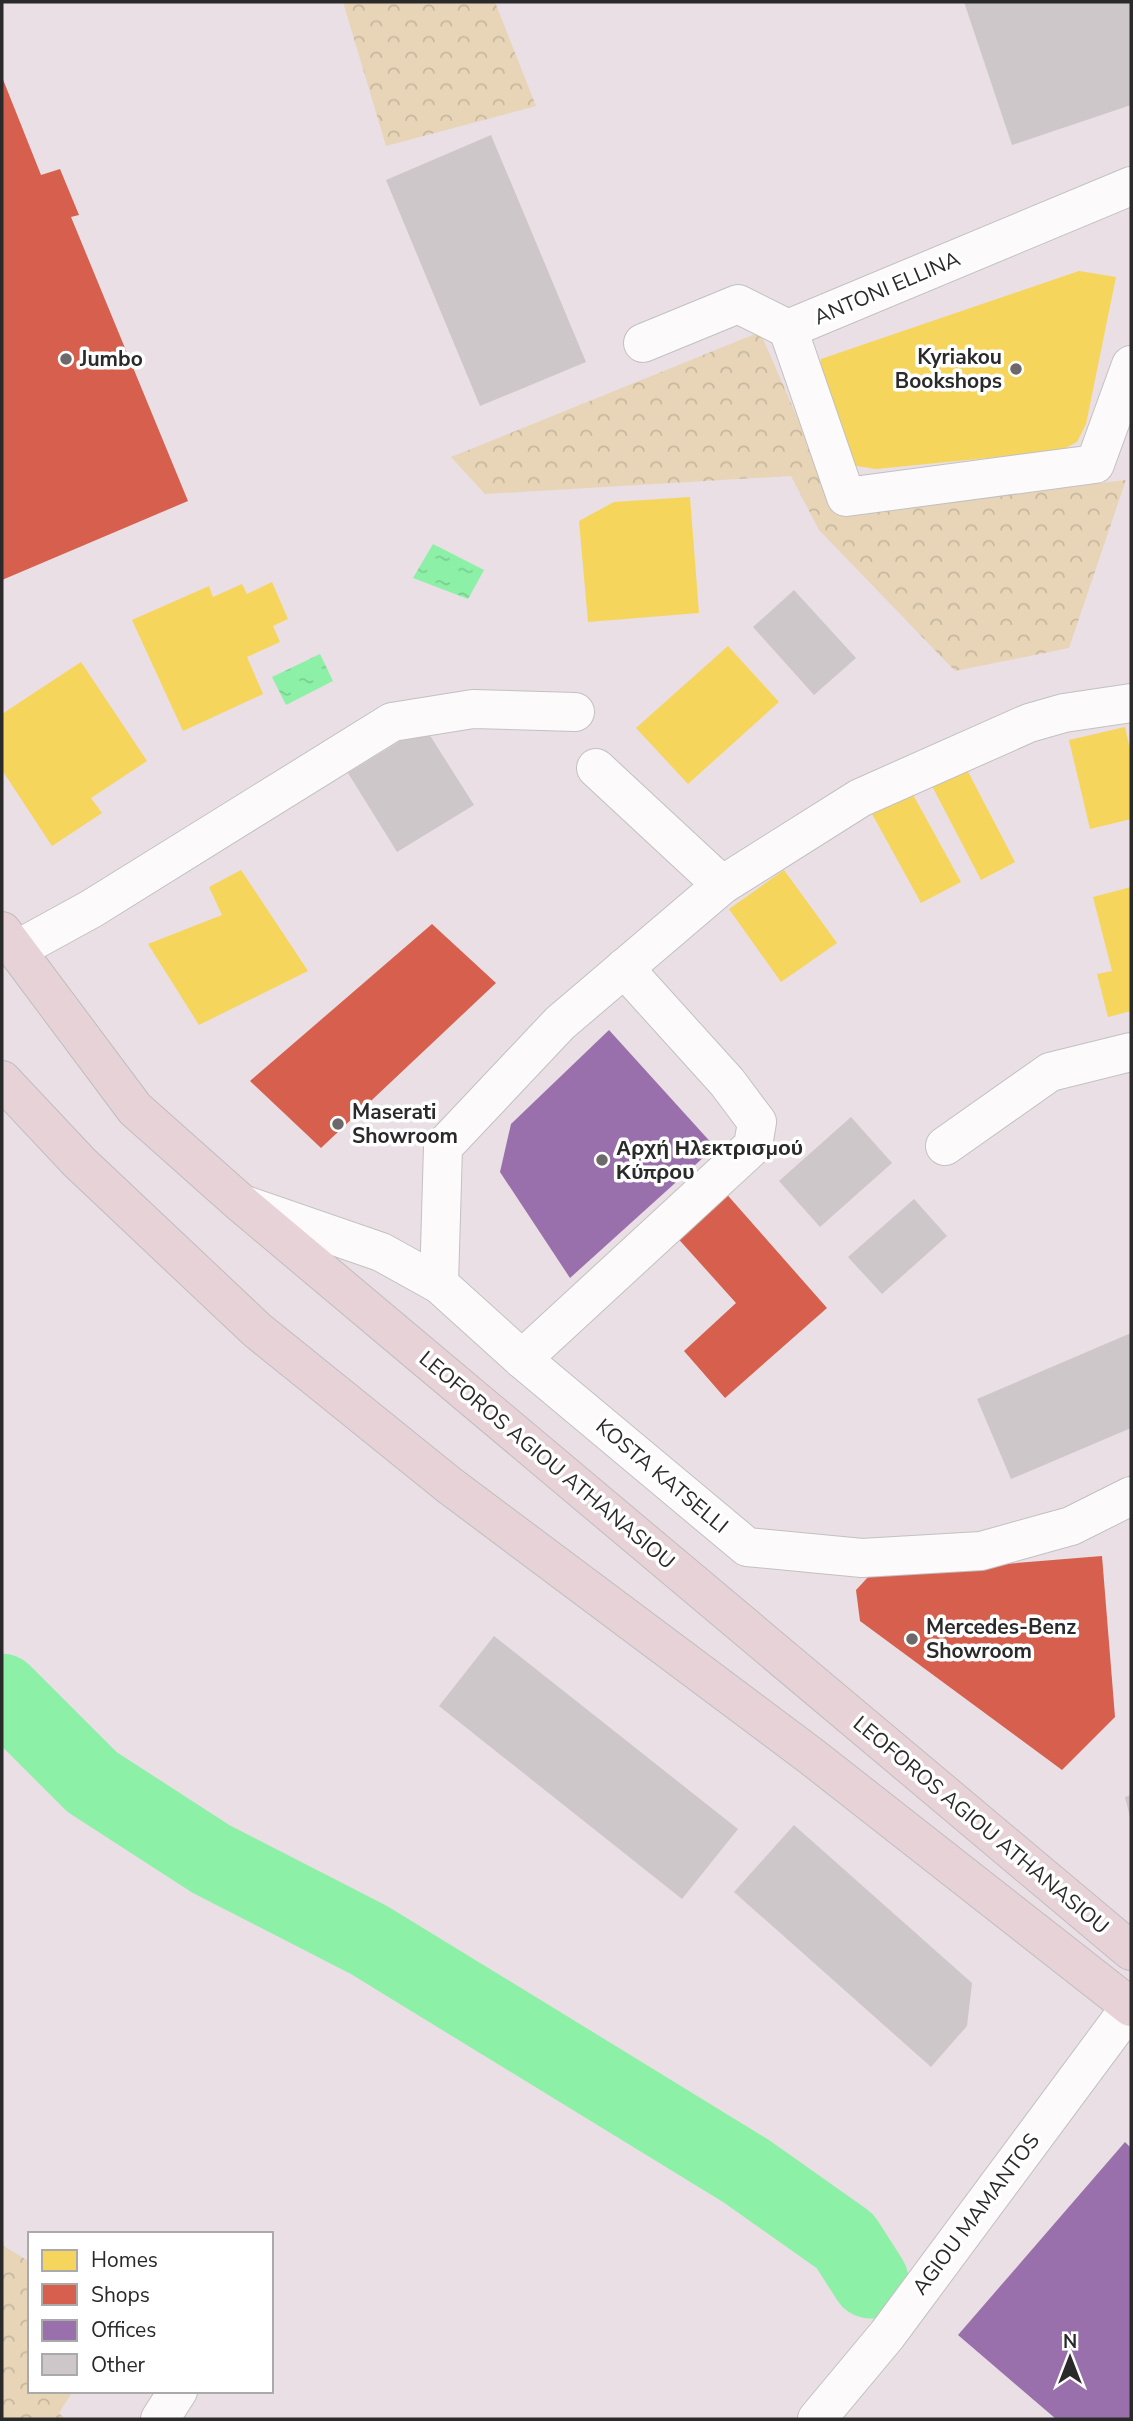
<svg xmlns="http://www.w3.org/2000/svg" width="1133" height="2421" viewBox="0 0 1133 2421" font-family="'Nunito Sans',sans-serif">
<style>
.forest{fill:url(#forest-crowns)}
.water{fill:url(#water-ripples)}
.homes{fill:#f6d55c}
.shops{fill:#d6604d}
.offices{fill:#9970ab}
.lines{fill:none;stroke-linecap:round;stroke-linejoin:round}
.river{stroke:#8df0a7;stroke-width:77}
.building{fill:#cec7ca}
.minor-casing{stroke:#c2c1c2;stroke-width:40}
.major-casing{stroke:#c0bdbf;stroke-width:40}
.minor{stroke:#fcfafb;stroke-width:38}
.major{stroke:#e7d2d7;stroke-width:38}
.poi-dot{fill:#6d696b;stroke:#fff;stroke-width:2.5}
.labels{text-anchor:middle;stroke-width:7;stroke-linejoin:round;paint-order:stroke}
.street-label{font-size:21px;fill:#2a2a2a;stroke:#fff}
.poi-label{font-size:21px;font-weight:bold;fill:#2a2a2a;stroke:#fff;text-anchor:start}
</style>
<defs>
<pattern id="forest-crowns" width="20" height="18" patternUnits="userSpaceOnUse" patternTransform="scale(1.75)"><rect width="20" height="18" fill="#e8d5b7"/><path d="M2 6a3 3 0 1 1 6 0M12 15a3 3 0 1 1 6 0" fill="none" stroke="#c7b79e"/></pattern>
<pattern id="water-ripples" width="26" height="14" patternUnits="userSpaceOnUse" patternTransform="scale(1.75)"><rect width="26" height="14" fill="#8df0a7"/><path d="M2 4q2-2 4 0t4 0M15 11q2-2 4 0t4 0" fill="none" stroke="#7ace90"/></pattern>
</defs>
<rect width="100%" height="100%" fill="#e9dfe4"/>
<g class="forest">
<path d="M 343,2 L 495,2 L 536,106 L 386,146 Z"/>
<path d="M 760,332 L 839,513 L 1126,480 L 1069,648 L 955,671 L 819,530 L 791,476 L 485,494 L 451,457 Z"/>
<path d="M 2,2245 L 30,2262 L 30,2391 L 73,2391 L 59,2413 L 65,2419 L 2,2419 Z"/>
</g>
<g class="water">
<path d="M 433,544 L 484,570 L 468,599 L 413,578 Z"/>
<path d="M 320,654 L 333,681 L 286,705 L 272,677 Z"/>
</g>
<g class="homes">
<path d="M 1079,271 L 1116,277 L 1086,424 L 1077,442 L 1060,451 L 876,469 L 857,466 L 845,456 L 816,383 L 821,359 Z"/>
<path d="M 690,497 L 699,613 L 588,622 L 579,521 L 614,502 Z"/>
<path d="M 272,582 L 288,619 L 273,626 L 280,642 L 247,657 L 263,694 L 183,731 L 132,620 L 209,586 L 213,597 L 242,584 L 247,594 Z"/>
<path d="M 728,646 L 779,702 L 688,784 L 636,728 Z"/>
<path d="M 81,662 L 147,761 L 91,798 L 102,813 L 52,846 L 2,770 L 2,714 Z"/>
<path d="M 1125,727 L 1131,754 L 1131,819 L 1090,829 L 1069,740 Z"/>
<path d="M 965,766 L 1015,862 L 981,880 L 931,784 Z"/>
<path d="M 911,791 L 961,882 L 921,903 L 871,812 Z"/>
<path d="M 241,870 L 308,971 L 199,1025 L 148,944 L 222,915 L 209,887 Z"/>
<path d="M 784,870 L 837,943 L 781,982 L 729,909 Z"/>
<path d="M 1131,887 L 1131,1011 L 1108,1017 L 1097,974 L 1112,971 L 1093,897 Z"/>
</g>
<g class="shops">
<path d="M 2,77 L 41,175 L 60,169 L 79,215 L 71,217 L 188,501 L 2,580 Z"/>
<path d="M 432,924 L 496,983 L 321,1148 L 250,1081 Z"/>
<path d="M 723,1190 L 827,1308 L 725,1398 L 684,1351 L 736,1303 L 674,1234 Z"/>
<path d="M 1102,1556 L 1115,1717 L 1062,1770 L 860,1621 L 856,1590 L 870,1575 Z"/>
</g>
<g class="offices">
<path d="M 609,1030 L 715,1147 L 570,1278 L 500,1172 L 511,1124 Z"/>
<path d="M 1125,2142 L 1131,2148 L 1131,2419 L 1056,2419 L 958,2335 Z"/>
</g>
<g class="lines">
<path class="river" d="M 2,1692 L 92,1782 L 211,1859 L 369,1940 L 746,2171 L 845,2241 L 870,2280"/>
</g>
<g class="building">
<path d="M 964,2 L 1131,2 L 1131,105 L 1012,145 Z"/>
<path d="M 491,135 L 586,362 L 480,406 L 386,180 Z"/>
<path d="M 794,590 L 856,658 L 814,695 L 753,627 Z"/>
<path d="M 424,726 L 474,805 L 397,852 L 348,773 Z"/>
<path d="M 851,1117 L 892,1163 L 820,1227 L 779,1181 Z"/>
<path d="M 914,1199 L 947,1236 L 882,1294 L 848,1257 Z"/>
<path d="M 1131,1333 L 1131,1428 L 1011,1479 L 977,1399 Z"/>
<path d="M 494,1636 L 738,1829 L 682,1899 L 439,1706 Z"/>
<path d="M 1131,1795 L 1131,1817 L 1130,1817 L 1125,1797 Z"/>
<path d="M 794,1825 L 972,1983 L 967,2026 L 931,2067 L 734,1892 Z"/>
</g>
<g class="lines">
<defs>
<g id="minor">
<path d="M 788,329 L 846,497 L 1095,464 L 1131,365"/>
<path d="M 643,343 L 738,304 L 788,329 L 1131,186"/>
<path d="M 596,768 L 722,885"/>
<path d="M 18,949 L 91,909 L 392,722 L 473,709 L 575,712"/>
<path d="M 945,1146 L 1050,1072 L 1131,1052"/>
<path d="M 245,1205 L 381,1252 L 439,1284 L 522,1359 L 747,1547 L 862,1558 L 981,1551 L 1071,1526 L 1131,1496"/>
<path d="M 439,1284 L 443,1147 L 560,1023 L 722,885 L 860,798 L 1029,723 L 1064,713 L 1131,703"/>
<path d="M 522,1359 L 753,1146 L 757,1122 L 727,1082 L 624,968"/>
<path d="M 160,2419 L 178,2391"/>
<path d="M 817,2419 L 887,2335 L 1131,2006"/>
</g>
<g id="major">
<path d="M 2,931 L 135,1109 L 243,1205 L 1131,1951"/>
<path d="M 2,1080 L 79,1162 L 257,1330 L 449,1485 L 811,1756 L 1131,2007"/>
</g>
</defs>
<use href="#minor" class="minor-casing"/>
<use href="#major" class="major-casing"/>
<use href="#minor" class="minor"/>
<use href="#major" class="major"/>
</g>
<g class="poi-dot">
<circle cx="66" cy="359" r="7"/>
<circle cx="1016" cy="369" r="7"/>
<circle cx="338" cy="1124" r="7"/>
<circle cx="602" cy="1160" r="7"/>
<circle cx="912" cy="1639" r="7"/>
</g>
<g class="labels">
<g class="street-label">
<text transform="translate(887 288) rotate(-23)" y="7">ANTONI ELLINA</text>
<text transform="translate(547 1460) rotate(40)" y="7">LEOFOROS AGIOU ATHANASIOU</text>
<text transform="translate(662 1476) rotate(40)" y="7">KOSTA KATSELLI</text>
<text transform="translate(981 1825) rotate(40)" y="7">LEOFOROS AGIOU ATHANASIOU</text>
<text transform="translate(976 2214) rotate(-53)" y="7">AGIOU MAMANTOS</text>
</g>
<g class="poi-label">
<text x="1002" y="364" text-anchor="end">Kyriakou<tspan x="1002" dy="24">Bookshops</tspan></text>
<text x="80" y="366">Jumbo</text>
<text x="352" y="1119">Maserati<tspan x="352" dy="24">Showroom</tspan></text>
<text x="616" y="1155">Αρχή Ηλεκτρισμού<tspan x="616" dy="24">Κύπρου</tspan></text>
<text x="926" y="1634">Mercedes-Benz<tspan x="926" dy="24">Showroom</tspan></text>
</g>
</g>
<rect width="1133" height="2421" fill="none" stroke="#2a2a2a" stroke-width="7"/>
<rect x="28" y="2232" width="245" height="161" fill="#ffffff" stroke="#aaaaaa" stroke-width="2"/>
<rect x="42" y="2250" width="35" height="21" fill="#f6d55c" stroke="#aaaaaa" stroke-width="2"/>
<text x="91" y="2267" font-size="21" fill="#2a2a2a">Homes</text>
<rect x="42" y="2284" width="35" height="21" fill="#d6604d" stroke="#aaaaaa" stroke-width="2"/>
<text x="91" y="2302" font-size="21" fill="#2a2a2a">Shops</text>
<rect x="42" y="2320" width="35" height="21" fill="#9970ab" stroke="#aaaaaa" stroke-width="2"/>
<text x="91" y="2337" font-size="21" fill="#2a2a2a">Offices</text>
<rect x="42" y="2354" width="35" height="21" fill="#cec7ca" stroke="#aaaaaa" stroke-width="2"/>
<text x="91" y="2372" font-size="21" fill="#2a2a2a">Other</text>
<g transform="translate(1070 2358)" stroke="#ffffff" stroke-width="5" paint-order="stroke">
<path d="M0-5L12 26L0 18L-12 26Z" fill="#2a2a2a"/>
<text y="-10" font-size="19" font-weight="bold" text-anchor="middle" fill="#2a2a2a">N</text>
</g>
</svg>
